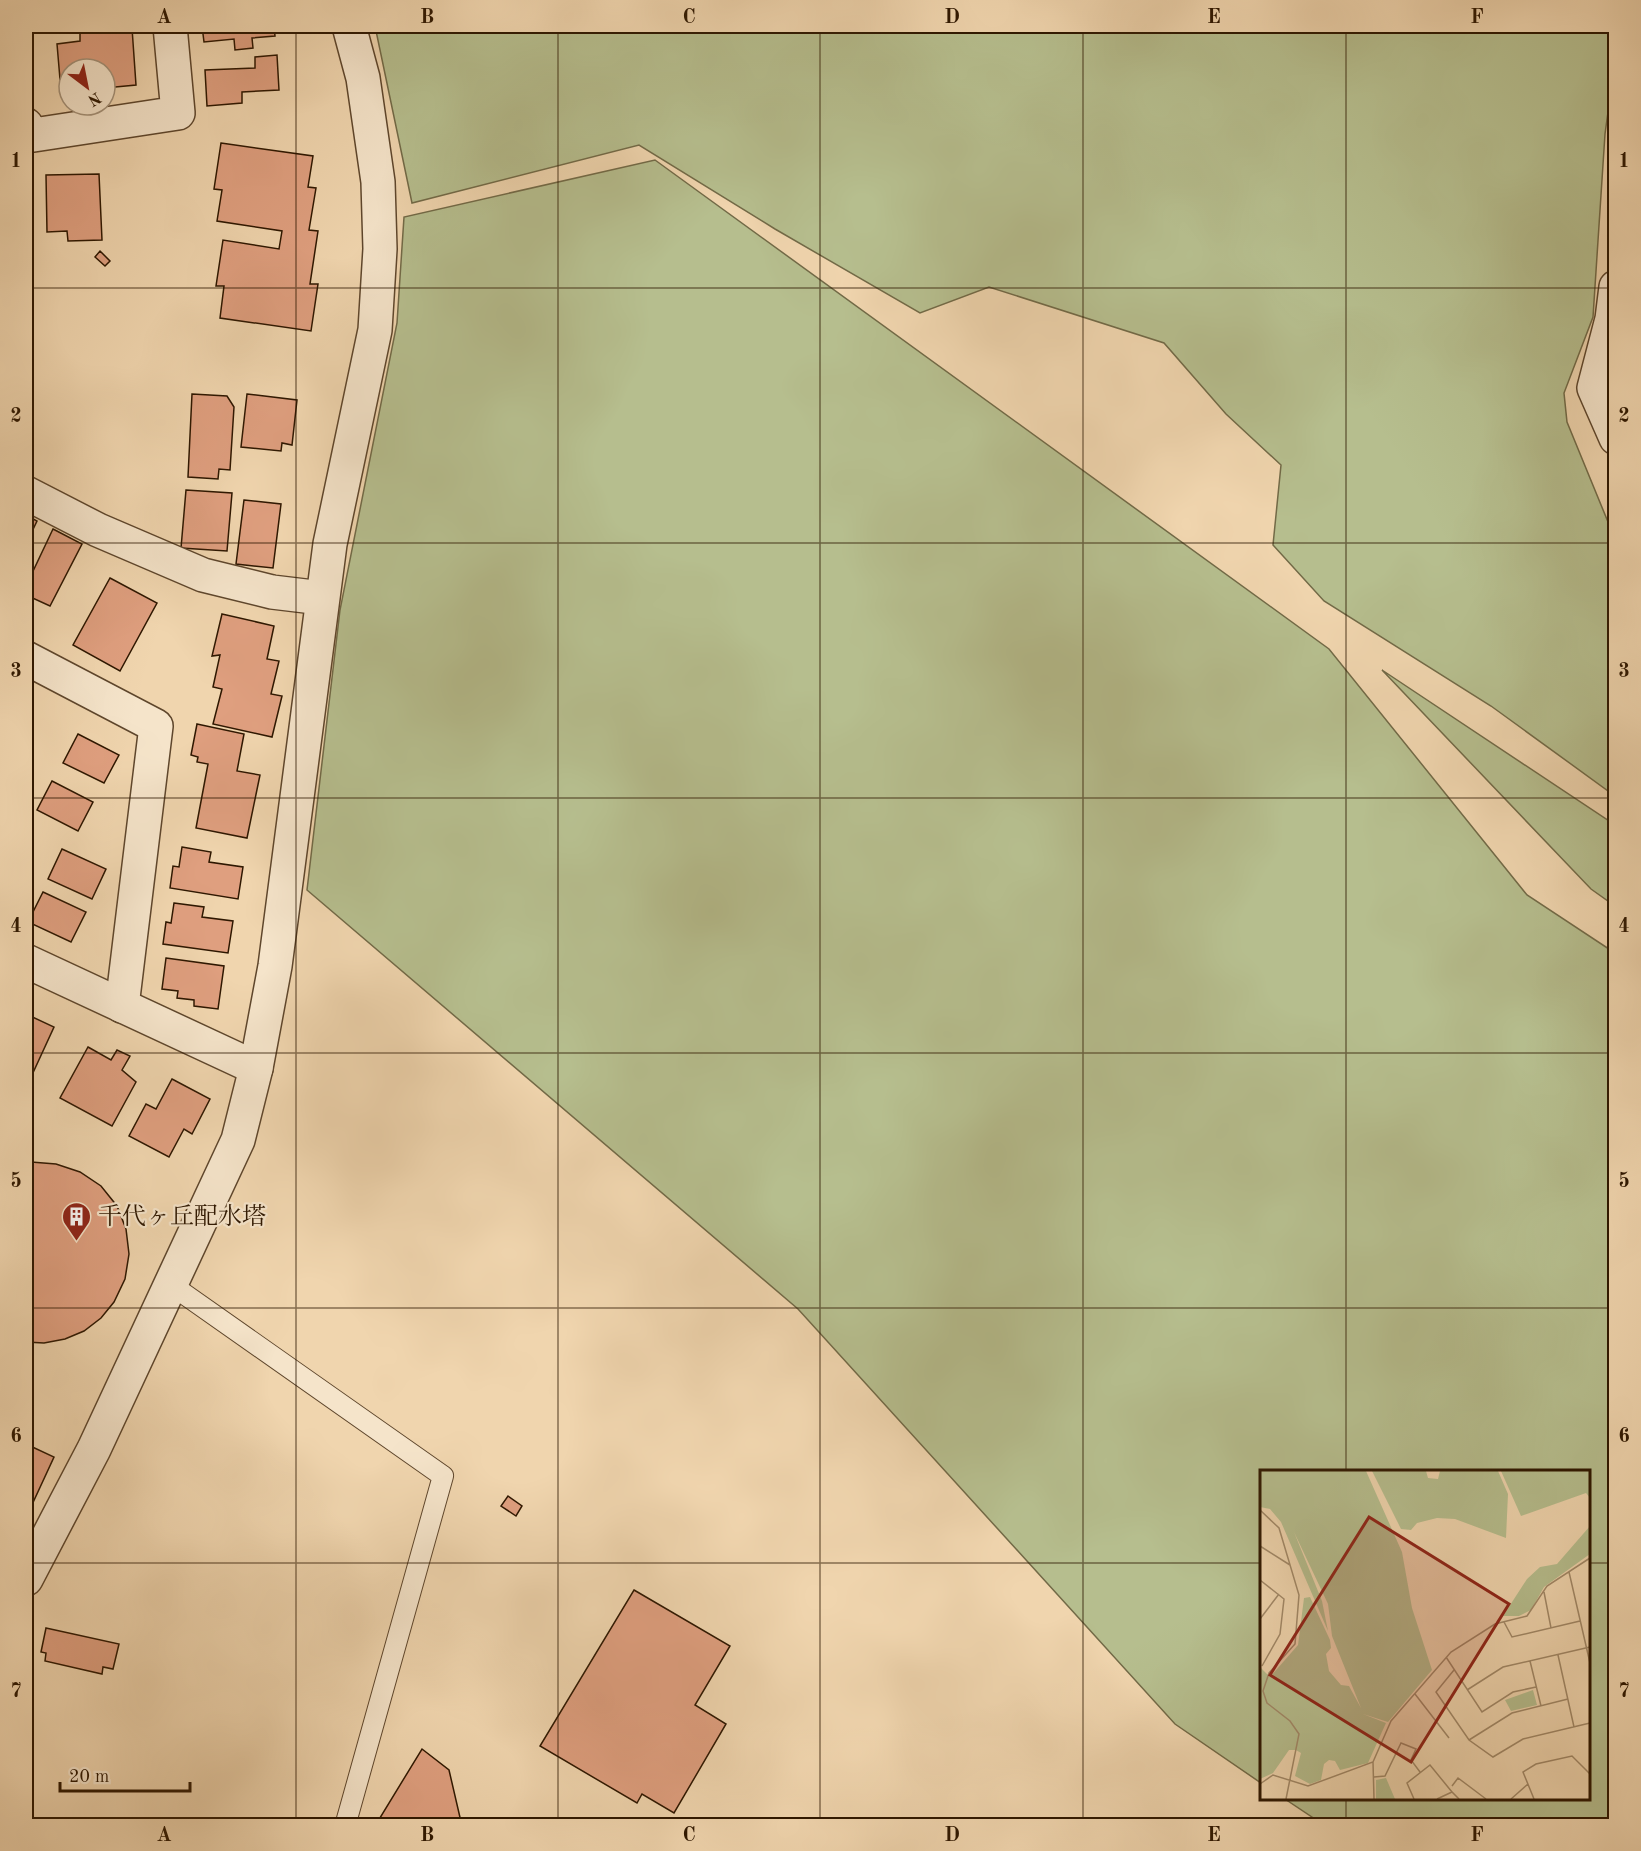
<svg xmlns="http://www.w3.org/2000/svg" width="1641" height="1851" viewBox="0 0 1641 1851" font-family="'Old Standard TT','Noto Serif JP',serif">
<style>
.green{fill:#b6be8e;stroke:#726a47;stroke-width:1.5}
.building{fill:#df9f7f;stroke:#2e1700;stroke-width:1.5}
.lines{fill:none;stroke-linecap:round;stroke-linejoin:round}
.service-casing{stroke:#5e462c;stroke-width:22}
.minor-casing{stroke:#5e462c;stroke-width:36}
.service{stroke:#f5e4ca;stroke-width:20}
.minor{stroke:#f5e4ca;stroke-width:33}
.grid{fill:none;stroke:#2e1700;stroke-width:1.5;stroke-opacity:0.55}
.labels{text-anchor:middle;stroke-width:4.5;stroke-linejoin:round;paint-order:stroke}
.poi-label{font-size:24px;fill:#2e1700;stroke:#f5e4ca;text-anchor:start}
.inset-road{fill:none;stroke:#a28968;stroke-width:1.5}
.view{fill:#8f2418;fill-opacity:0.15;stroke:#8f2418;stroke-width:3}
.inset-edge{fill:none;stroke:#2e1700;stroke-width:3}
.neatline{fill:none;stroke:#2e1700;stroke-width:2}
.grid-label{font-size:20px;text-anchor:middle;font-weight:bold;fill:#2e1700}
</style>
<rect width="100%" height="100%" fill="#f0d5ae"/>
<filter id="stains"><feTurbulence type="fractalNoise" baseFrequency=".00333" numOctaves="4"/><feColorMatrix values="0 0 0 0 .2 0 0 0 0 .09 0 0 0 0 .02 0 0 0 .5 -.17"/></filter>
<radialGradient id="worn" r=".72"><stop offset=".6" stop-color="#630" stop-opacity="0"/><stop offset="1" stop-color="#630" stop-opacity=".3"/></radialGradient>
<g class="green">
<path d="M 375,26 L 1615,26 L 1615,61 L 1605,134 L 1593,317 L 1564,393 L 1567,422 L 1615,539 L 1615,796 L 1491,706 L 1324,601 L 1273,545 L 1281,465 L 1226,414 L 1164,343 L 989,287 L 920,313 L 775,229 L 639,145 L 412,203 Z"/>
<path d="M 655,160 L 1329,649 L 1527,895 L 1615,953 L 1615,1825 L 1324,1825 L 1285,1799 L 1588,1798 L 1588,1472 L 1262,1472 L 1261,1783 L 1175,1724 L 798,1309 L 307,890 L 340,610 L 397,323 L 404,217 Z"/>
<path d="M 1382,670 L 1615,825 L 1615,906 L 1591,889 Z"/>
</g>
<g class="building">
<path d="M 202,26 L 274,26 L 275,36 L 252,38 L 253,48 L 235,50 L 234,39 L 204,42 Z"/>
<path d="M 132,28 L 136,85 L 105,88 L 105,69 L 69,69 L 69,91 L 61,91 L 57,44 L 80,41 L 80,32 Z"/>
<path d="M 277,55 L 279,90 L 242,92 L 242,103 L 207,106 L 205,70 L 255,68 L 255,57 Z"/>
<path d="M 221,143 L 313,156 L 308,187 L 316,188 L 309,230 L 318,231 L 310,284 L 318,284 L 311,331 L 220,318 L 224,286 L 216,286 L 223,240 L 279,249 L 282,231 L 217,221 L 222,190 L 214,189 Z"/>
<path d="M 99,174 L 102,240 L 68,241 L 67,231 L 47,232 L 46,175 Z"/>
<path d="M 100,251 L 110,261 L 105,266 L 95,257 Z"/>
<path d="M 192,394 L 227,396 L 234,407 L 230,470 L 219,469 L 218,479 L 188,477 Z"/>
<path d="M 247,394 L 297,400 L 292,445 L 282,443 L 281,451 L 241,447 Z"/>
<path d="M 186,490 L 232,493 L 227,551 L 181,548 Z"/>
<path d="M 244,500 L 281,504 L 273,568 L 236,564 Z"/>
<path d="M 26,515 L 37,521 L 26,544 Z"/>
<path d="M 53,529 L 82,544 L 50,606 L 26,595 L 26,586 Z"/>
<path d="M 110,578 L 157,603 L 120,671 L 73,645 Z"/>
<path d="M 222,614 L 274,626 L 267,659 L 279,661 L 271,694 L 282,696 L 272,737 L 213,724 L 222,689 L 213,687 L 220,655 L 212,656 Z"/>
<path d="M 197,724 L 244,734 L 237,771 L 260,775 L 247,838 L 196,828 L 208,764 L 197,762 L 198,757 L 191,755 Z"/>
<path d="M 78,734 L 119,755 L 104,783 L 63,763 Z"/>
<path d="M 52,781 L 93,802 L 78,831 L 37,810 Z"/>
<path d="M 182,847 L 211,852 L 209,862 L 243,867 L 238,899 L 170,888 L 173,866 L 179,867 Z"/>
<path d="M 62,849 L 106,869 L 92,899 L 48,879 Z"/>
<path d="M 43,892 L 86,912 L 71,942 L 28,922 Z"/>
<path d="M 174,903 L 204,907 L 202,917 L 233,921 L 228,953 L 163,944 L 166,922 L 171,923 Z"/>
<path d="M 166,958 L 224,966 L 218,1009 L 194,1006 L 194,1000 L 177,998 L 178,991 L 162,989 Z"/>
<path d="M 26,1014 L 54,1027 L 26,1088 Z"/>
<path d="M 88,1047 L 111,1060 L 117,1050 L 130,1056 L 122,1070 L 136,1082 L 112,1126 L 60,1098 Z"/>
<path d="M 172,1079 L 210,1099 L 192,1134 L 184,1129 L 169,1157 L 129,1136 L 146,1104 L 156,1109 Z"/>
<path d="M 31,1162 L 56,1164 L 80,1172 L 101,1186 L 117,1206 L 126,1229 L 129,1254 L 125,1279 L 114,1302 L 101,1318 L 84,1331 L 65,1339 L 44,1343 L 26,1342 L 26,1164 Z"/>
<path d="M 26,1444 L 54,1457 L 30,1509 L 26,1507 Z"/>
<path d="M 508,1496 L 522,1506 L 516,1516 L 501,1506 Z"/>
<path d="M 634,1590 L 730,1646 L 695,1705 L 726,1724 L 674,1813 L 642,1794 L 637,1803 L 540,1746 Z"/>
<path d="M 46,1628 L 119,1644 L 113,1669 L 103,1667 L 102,1674 L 45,1661 L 46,1653 L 41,1652 Z"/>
<path d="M 422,1749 L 449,1770 L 462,1826 L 375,1826 Z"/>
</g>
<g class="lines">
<defs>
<path id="service" d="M 170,1284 L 443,1476 L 345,1826"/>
<g id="minor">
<path d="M 26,125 L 27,136 L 178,113 L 170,26"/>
<path d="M 1616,287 L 1612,319 L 1594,388 L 1616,438"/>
<path d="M 26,493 L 98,530 L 203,575 L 272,592 L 322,598"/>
<path d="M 26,658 L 156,726 L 122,1006"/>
<path d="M 26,961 L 256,1068"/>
<path d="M 26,1579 L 94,1449 L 238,1140 L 256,1068 L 275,966 L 330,544 L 375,330 L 380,249 L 378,182 L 363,78 L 349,26"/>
</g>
</defs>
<use href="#service" class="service-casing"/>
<use href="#minor" class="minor-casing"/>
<use href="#service" class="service"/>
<use href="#minor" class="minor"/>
</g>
<path class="grid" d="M 296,26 L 296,1826M 558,26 L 558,1826M 820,26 L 820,1826M 1083,26 L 1083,1826M 1346,26 L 1346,1472M 26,288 L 1616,288M 26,543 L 1616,543M 26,798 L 1616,798M 26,1053 L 1616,1053M 26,1308 L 1616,1308M 26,1563 L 1262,1563M 1588,1563 L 1616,1563M 1346,1798 L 1346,1826"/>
<defs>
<symbol id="building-pin" viewBox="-11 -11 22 30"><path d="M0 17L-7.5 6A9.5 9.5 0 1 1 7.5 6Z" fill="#8f2418" stroke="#f5e4ca"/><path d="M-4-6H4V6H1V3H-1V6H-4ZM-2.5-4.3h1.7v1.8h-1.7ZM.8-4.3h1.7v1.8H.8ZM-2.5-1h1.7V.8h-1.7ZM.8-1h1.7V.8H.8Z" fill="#fff"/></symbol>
</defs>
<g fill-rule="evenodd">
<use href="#building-pin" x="60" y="1200" width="33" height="45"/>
</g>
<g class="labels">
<g class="poi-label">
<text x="98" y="1224">千代ヶ丘配水塔</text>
</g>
</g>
<g transform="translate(1260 1470)">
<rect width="330" height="330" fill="#f0d5ae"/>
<path d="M 0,1 L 106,1 L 142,82 L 152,138 L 172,200 L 128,252 L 103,244 L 126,253 L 108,293 L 80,300 L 75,291 L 69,290 L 64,294 L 61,310 L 50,314 L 35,306 L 41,283 L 36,280 L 29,280 L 13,303 L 0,309 L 0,197 L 10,207 L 38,175 L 44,128 L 50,127 L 70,170 L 71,178 L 66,184 L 69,201 L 81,215 L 89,216 L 101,238 L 72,166 L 68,134 L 34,62 L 62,131 L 68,161 L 21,52 L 10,39 L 0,37 ZM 112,1 L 166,1 L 168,8 L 178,9 L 180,1 L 238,1 L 248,24 L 246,68 L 195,49 L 177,48 L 157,53 L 151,60 L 141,59 ZM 241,1 L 330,1 L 330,28 L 326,23 L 261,46 ZM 330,56 L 330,84 L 284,117 L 271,140 L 259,146 L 243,146 L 267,109 L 280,97 L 297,94 ZM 273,220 L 277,235 L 251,241 L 245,230 ZM 126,308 L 135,329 L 116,329 L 116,310 Z" fill="#b6be8e"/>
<path class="inset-road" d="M 0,40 L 19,58 L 39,125 L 35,174 L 9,203 L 3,221 L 7,233 L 30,251 L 39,264 L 26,329M 0,76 L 30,95M 309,102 L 330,193M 0,110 L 24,129 L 20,164 L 2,196M 284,122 L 291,158M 0,149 L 19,124M 244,152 L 252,167 L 320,151M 298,185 L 314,257M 186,187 L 222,242 L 253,222 L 276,217M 270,191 L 281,236M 194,200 L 176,222 L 209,270 L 233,287 L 263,269 L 330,253M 207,220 L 243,197 L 330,177M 155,224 L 189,268M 209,270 L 252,243 L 308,229M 113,292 L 114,329M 114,307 L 125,306 L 141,273 L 156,279 L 151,290 L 160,302M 0,314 L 13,305 L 48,316 L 113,292 L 131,251 L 191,182 L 235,154 L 267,146 L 287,116 L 330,88M 192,316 L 198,308 L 226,329M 154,329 L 147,313 L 170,295 L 192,322M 177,329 L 192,322 L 199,329M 251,329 L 268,314M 274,329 L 263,302 L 276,294 L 312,286 L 330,304"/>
<path class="view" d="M 109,47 L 249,134 L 151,292 L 10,205 Z"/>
<rect width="330" height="330" class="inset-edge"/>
</g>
<rect width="1641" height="1851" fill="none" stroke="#f0d5ae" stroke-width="66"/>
<g transform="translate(87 87) rotate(148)"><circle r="28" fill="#f5e4ca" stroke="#a59279" stroke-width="1.5"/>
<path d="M0-4.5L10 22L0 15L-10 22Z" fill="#8f2418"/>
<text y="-9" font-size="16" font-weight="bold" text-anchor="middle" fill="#2e1700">N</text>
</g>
<path d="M60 1782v9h130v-9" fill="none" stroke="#2e1700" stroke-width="3"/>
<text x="69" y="1782" font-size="18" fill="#2e1700" stroke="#f5e4ca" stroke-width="4.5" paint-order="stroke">20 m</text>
<rect x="33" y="33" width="1575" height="1785" class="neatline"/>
<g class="grid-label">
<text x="164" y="23">A</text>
<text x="427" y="23">B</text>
<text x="689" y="23">C</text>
<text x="952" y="23">D</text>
<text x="1214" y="23">E</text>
<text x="1477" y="23">F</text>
<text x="16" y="167">1</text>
<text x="1624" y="167">1</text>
<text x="16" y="422">2</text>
<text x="1624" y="422">2</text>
<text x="16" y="677">3</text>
<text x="1624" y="677">3</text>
<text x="16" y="932">4</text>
<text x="1624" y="932">4</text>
<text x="16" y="1187">5</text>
<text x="1624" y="1187">5</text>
<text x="16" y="1442">6</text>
<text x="1624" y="1442">6</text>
<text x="16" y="1697">7</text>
<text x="1624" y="1697">7</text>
<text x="164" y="1841">A</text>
<text x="427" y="1841">B</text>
<text x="689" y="1841">C</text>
<text x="952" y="1841">D</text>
<text x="1214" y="1841">E</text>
<text x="1477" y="1841">F</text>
</g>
<rect width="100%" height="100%" filter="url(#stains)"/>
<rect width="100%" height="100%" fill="url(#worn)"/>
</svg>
